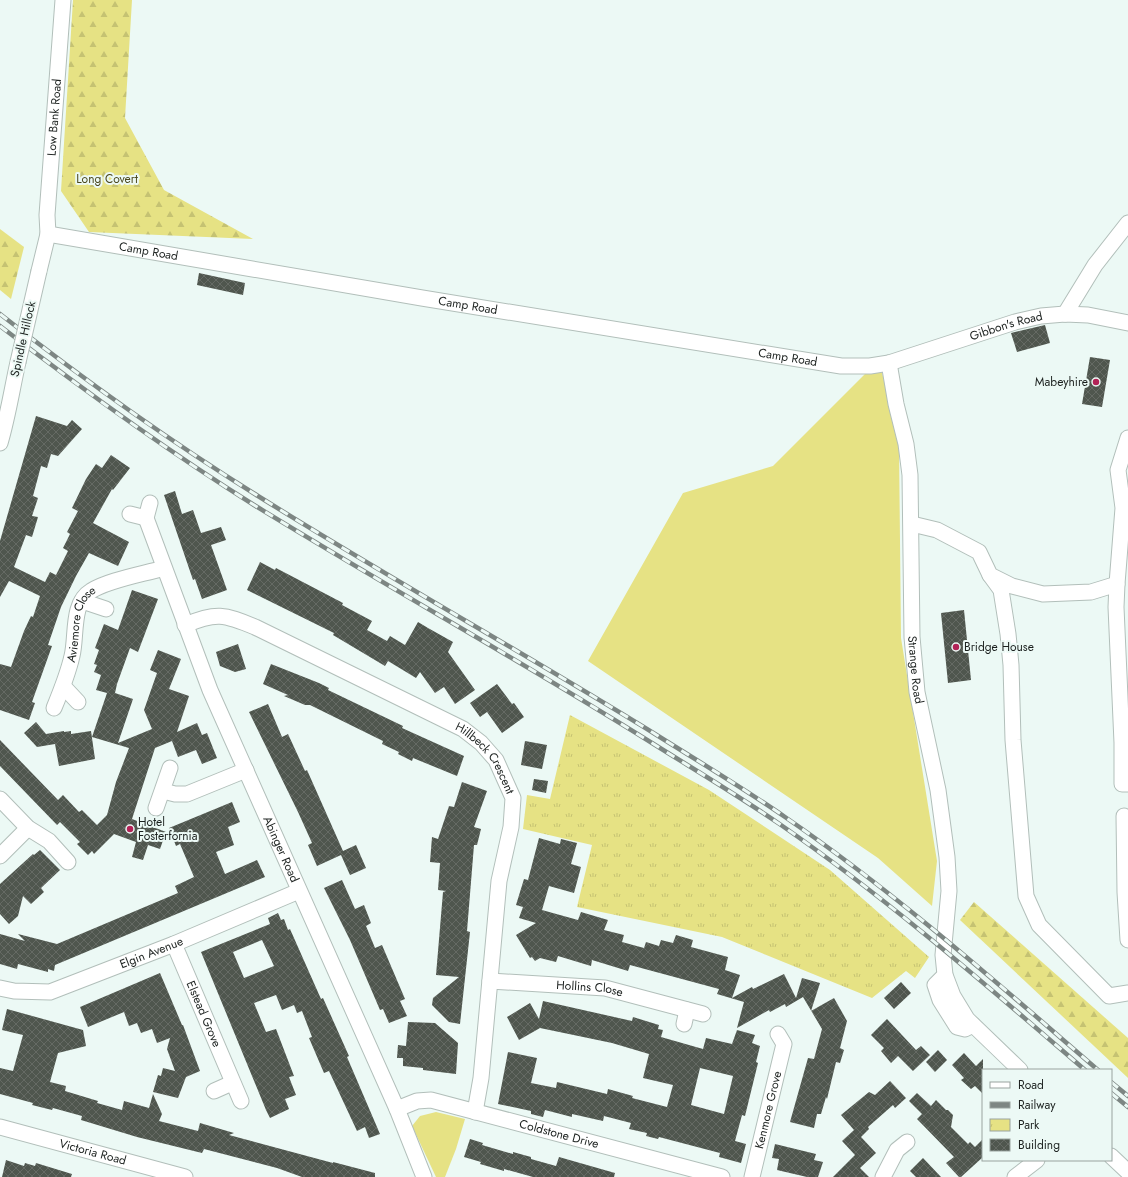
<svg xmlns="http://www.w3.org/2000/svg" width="1128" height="1177" viewBox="0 0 1128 1177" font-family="Jost,sans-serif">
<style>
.grass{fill:#e6e284}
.forest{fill:url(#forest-firs)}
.park{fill:url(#park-tufts)}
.building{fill:url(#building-cross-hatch);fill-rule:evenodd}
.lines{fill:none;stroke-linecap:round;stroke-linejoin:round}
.minor-casing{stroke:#b2bfba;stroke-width:17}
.minor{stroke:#fff;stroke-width:15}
.rail-casing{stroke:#7d8683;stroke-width:4.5}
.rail{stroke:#ecf9f5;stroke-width:3;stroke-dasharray:9;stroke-linecap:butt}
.minor-bridge-casing{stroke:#b2bfba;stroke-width:17;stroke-linecap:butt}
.minor-bridge{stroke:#fff;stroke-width:15}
.poi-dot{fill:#b22357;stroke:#ecf9f5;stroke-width:1.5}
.labels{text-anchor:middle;stroke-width:4;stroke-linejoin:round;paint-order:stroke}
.street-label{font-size:12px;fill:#1c211f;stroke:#ecf9f5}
.park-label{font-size:12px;fill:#4b481e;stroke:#ecf9f5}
.poi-label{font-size:12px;fill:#1c211f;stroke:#ecf9f5;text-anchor:start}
</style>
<defs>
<pattern id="forest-firs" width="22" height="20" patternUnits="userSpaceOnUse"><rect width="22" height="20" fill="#e6e284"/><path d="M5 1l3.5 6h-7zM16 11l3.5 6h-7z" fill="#c5c272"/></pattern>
<pattern id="park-tufts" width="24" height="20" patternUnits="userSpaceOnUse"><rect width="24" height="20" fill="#e6e284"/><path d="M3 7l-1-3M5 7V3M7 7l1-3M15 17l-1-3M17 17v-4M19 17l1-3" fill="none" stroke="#c5c272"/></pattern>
<pattern id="building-cross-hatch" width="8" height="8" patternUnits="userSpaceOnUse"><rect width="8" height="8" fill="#4f564e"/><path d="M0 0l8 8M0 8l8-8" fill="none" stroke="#656a64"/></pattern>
</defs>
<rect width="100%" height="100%" fill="#ecf9f5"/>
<g class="grass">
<path d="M 879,360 L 899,444 L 901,638 L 937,861 L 932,906 L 878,858 L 588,661 L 683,493 L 773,466 Z"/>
<path d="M 436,1112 L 465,1119 L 456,1149 L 445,1177 L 436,1177 L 412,1126 L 420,1116 Z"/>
</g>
<g class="forest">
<path d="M 73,0 L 132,0 L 125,118 L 164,190 L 253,239 L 89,232 L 61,191 Z"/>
<path d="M 0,229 L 24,247 L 11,299 L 0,290 Z"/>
<path d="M 974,902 L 1128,1038 L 1128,1078 L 960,920 Z"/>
</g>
<path class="park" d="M 570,715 L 709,790 L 830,870 L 929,957 L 915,978 L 906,971 L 872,998 L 722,937 L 577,907 L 592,845 L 523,829 L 527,795 L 550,799 Z"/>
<g class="building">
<path d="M 199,273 L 245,283 L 243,295 L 197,285 Z"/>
<path d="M 1045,325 L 1050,343 L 1017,352 L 1011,333 Z"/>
<path d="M 1090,357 L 1110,360 L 1102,407 L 1082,404 Z"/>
<path d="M 36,416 L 67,426 L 72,420 L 82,429 L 58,456 L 51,454 L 47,468 L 41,466 L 33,496 L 38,498 L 32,516 L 38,517 L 32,537 L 26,535 L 14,567 L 45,582 L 50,572 L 56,575 L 68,551 L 63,548 L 70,534 L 67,532 L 78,511 L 72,508 L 86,479 L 96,464 L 102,468 L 111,455 L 130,468 L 113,490 L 112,489 L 93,523 L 129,542 L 118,566 L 89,553 L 76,576 L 61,607 L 48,645 L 52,646 L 32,702 L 35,703 L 29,720 L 0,710 L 0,664 L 11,667 L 24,631 L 31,616 L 33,617 L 40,596 L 9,581 L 0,597 L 0,541 Z"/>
<path d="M 175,491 L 182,514 L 193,510 L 201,533 L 221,527 L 226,540 L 211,545 L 227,590 L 202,599 L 195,579 L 193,580 L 164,495 Z"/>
<path d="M 260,562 L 275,570 L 276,568 L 343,603 L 342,605 L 372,621 L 367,630 L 387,641 L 390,636 L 405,645 L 418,622 L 428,628 L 453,642 L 448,652 L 475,690 L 455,704 L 444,687 L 435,693 L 420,672 L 416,678 L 388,661 L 385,666 L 333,635 L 334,633 L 247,590 Z"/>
<path d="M 132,590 L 158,599 L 138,652 L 130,648 L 117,684 L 115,693 L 133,699 L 118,743 L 152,729 L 144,710 L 157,673 L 150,670 L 158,650 L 181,659 L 169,689 L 189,696 L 177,732 L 197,723 L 202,735 L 207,733 L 217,758 L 202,764 L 196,750 L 178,757 L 172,741 L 155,748 L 132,819 L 166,832 L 160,849 L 148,845 L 143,860 L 132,857 L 136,842 L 114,834 L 94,854 L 92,851 L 88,855 L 77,844 L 80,842 L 60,822 L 57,825 L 0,766 L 0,740 L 58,800 L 63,795 L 79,812 L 82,810 L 97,825 L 107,815 L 116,782 L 129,748 L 92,737 L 107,693 L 96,690 L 101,675 L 94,672 L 97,665 L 94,664 L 99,650 L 95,648 L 104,624 L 118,630 Z"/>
<path d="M 964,610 L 971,680 L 948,683 L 941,613 Z"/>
<path d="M 238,644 L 246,669 L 235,672 L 220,666 L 216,652 Z"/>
<path d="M 271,664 L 319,683 L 329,688 L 328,690 L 403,726 L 402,728 L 464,756 L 457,776 L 413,758 L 412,761 L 398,754 L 399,752 L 382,744 L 383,741 L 310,705 L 305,705 L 284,696 L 288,695 L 263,684 Z"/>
<path d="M 497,684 L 512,704 L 514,703 L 524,717 L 502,733 L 487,712 L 480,717 L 470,703 Z"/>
<path d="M 268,704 L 282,737 L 288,734 L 305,771 L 307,770 L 343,851 L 356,845 L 366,868 L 350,875 L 341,855 L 317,866 L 308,845 L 312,843 L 298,812 L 249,712 Z"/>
<path d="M 36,722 L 46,734 L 64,731 L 64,732 L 71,731 L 71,734 L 91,731 L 95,759 L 59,766 L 55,744 L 37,747 L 24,733 Z"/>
<path d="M 525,741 L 547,745 L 542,769 L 521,765 Z"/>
<path d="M 534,779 L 548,781 L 546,793 L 532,790 Z"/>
<path d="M 462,782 L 487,791 L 474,827 L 481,829 L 477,845 L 474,845 L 467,931 L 470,932 L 460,1024 L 449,1022 L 432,1005 L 433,998 L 459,977 L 436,975 L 443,892 L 446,891 L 438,890 L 440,863 L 430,862 L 432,837 L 438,839 L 449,806 L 454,807 Z"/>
<path d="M 232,802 L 240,822 L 228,827 L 234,845 L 216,852 L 225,874 L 257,860 L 265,877 L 55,965 L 54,971 L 48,969 L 48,972 L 18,964 L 17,969 L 0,964 L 0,934 L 25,941 L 18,934 L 57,944 L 178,893 L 175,886 L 194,877 L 180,844 L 176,846 L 169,828 Z"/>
<path d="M 539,838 L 560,844 L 561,839 L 577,843 L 571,864 L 581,867 L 574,893 L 549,886 L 542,910 L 578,920 L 581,912 L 608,920 L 604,930 L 624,935 L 622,942 L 644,948 L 646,942 L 659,946 L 661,940 L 673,943 L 676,935 L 693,940 L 691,947 L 728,957 L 725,970 L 740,975 L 732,998 L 752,987 L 753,989 L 784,974 L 796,998 L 802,978 L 820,983 L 811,1011 L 834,998 L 847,1021 L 840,1048 L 844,1050 L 840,1063 L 836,1062 L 827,1099 L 826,1097 L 821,1114 L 817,1114 L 814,1128 L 790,1122 L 808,1058 L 814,1059 L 822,1029 L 803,997 L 786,1007 L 785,1004 L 770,1012 L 769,1010 L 737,1028 L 744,1002 L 717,994 L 719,989 L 630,965 L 628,971 L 592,960 L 591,966 L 558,956 L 556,962 L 540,958 L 535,961 L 532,957 L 530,958 L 516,935 L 536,923 L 519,918 L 523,907 L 516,905 L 524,879 L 528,880 Z"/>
<path d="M 40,850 L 60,870 L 41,888 L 44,892 L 31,904 L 23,896 L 18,916 L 9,924 L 0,914 L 0,884 L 33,854 L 34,855 Z"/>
<path d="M 342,880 L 355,909 L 364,905 L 371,923 L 366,926 L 375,948 L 382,945 L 405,999 L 400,1001 L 407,1016 L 389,1023 L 383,1009 L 380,1010 L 350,940 L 324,888 Z"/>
<path d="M 278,913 L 281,920 L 284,919 L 288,930 L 290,929 L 321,999 L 323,998 L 349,1056 L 347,1057 L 380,1134 L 369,1138 L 365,1127 L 357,1131 L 329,1071 L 324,1073 L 309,1038 L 312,1037 L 302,1011 L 297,1013 L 294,1005 L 282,1010 L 276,995 L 254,1003 L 266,1032 L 276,1029 L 294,1076 L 289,1077 L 296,1095 L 285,1099 L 289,1109 L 270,1118 L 266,1110 L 201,952 L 270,924 L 268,918 ZM 262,940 L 274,966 L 244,978 L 233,952 Z"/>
<path d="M 160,973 L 182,1025 L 183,1025 L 200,1071 L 186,1077 L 178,1098 L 153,1092 L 158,1075 L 161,1076 L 163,1068 L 175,1071 L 167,1049 L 170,1038 L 157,1043 L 152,1029 L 141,1033 L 137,1023 L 129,1026 L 124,1012 L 88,1027 L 80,1007 Z"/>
<path d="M 901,982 L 911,993 L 894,1009 L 884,998 Z"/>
<path d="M 543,1001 L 632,1021 L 633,1017 L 659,1025 L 658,1029 L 663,1030 L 661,1037 L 703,1049 L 706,1038 L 732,1044 L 737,1030 L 755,1035 L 752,1043 L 760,1046 L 756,1062 L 758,1063 L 745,1116 L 742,1115 L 735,1141 L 746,1144 L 741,1163 L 719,1157 L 720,1153 L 659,1137 L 658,1139 L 646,1136 L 647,1133 L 629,1129 L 631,1123 L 604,1116 L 603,1121 L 572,1114 L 572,1117 L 545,1110 L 543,1117 L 531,1114 L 531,1111 L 498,1104 L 508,1052 L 537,1058 L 531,1083 L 556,1088 L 557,1082 L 607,1094 L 608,1089 L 633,1096 L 632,1098 L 667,1107 L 673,1085 L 643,1078 L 649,1054 L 612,1043 L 540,1028 L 519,1040 L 507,1017 L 530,1003 L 539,1019 ZM 700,1068 L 733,1076 L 724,1114 L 691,1105 Z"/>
<path d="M 7,1009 L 83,1030 L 86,1046 L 58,1053 L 50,1082 L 66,1086 L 65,1091 L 98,1101 L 97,1103 L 122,1110 L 124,1101 L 149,1108 L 153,1094 L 162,1114 L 159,1121 L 198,1131 L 200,1123 L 234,1133 L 229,1135 L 333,1163 L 333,1162 L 375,1173 L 375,1177 L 302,1177 L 277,1168 L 204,1149 L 202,1153 L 137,1137 L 81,1120 L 82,1116 L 53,1108 L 52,1110 L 32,1105 L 33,1103 L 0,1094 L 0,1068 L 13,1071 L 23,1035 L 2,1030 Z"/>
<path d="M 887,1019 L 916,1050 L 921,1046 L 930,1055 L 913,1071 L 898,1056 L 891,1063 L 881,1051 L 884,1048 L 871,1035 Z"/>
<path d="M 408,1022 L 435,1023 L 458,1043 L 456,1074 L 423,1070 L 423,1068 L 403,1066 L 403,1058 L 397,1058 L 398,1045 L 406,1046 Z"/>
<path d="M 938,1050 L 947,1060 L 935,1072 L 926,1062 Z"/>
<path d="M 964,1053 L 976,1066 L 983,1059 L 983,1094 L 975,1086 L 971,1089 L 961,1080 L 964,1078 L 952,1065 Z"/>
<path d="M 890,1081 L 906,1098 L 895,1108 L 893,1105 L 868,1127 L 869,1129 L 861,1137 L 876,1153 L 860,1168 L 869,1177 L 833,1177 L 855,1155 L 842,1141 L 854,1130 L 841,1115 L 869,1092 L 875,1095 Z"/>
<path d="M 917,1093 L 931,1106 L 936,1100 L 946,1110 L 948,1110 L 953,1115 L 951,1127 L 968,1144 L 970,1142 L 975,1147 L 983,1139 L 983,1157 L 961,1177 L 959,1177 L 946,1163 L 954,1157 L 917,1119 L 922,1114 L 909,1101 Z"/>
<path d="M 470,1139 L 483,1143 L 482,1145 L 513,1154 L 513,1152 L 531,1157 L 531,1159 L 556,1166 L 559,1157 L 615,1173 L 614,1177 L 533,1177 L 504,1169 L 504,1171 L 480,1164 L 481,1162 L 464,1157 Z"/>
<path d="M 775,1144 L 816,1154 L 814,1160 L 823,1162 L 818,1177 L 807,1177 L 777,1170 L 779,1159 L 772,1158 Z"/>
<path d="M 923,1158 L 941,1177 L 916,1177 L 910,1171 Z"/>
<path d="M 6,1160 L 24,1166 L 25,1163 L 35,1166 L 36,1163 L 72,1174 L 71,1177 L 2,1177 Z"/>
</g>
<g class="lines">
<defs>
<g id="minor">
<path id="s1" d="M 48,234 L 422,298 L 841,366 L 870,366 L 889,363 L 1015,322 L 1041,316 L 1065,314 L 1088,315 L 1128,323"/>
<path id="s2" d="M 39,271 L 48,234 L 47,215 L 63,0"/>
<path d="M 1065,314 L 1095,265 L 1128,223"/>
<path id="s3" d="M 889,363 L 896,404 L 906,444 L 910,475 L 912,637 L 917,692 L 938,790 L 947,857 L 949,891 L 943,955 L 945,975 L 953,996 L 967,1019 L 1020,1070"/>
<path d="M 0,443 C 8,416 12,389 18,362"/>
<path d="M 130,514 L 146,518 L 150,503"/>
<path id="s4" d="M 146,518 L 210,690 L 397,1109 L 424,1177"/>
<path d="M 912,524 L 937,530 L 979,552 L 990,575 L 1012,586 L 1043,594 L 1091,592 L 1117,584 L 1123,508 L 1118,470 L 1128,438"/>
<path d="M 990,575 L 1001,590 L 1008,634 L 1011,665 L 1013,740 L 1026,896 L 1039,925 L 1109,996 L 1128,993"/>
<path d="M 1117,584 L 1116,607 L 1122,743 L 1122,784 L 1128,784"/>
<path d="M 82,601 L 106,609"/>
<path id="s5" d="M 185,625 C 216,612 224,614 255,627 L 463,729 L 481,743 L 496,760 L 513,798 L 511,827 L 499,881 L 481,1078 L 475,1112"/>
<path d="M 63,686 L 78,702"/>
<path id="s6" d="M 54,708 C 61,691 68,674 72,656 C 77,636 71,603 91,591 C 108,580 144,574 164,568"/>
<path d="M 163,791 L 175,794 L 187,794 L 246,770"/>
<path d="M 0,799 L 28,828 L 49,841 L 68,862"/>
<path d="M 156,808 L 170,768"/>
<path d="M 1124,816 L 1125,892 L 1128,940"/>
<path d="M 0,856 L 28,828"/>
<path id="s7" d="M 174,944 L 241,1101"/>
<path d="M 945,975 L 935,985 L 940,1000 L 957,1027 L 965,1029 L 973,1025"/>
<path id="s8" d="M 490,981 L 605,988 L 703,1014"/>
<path id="s9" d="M 0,988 L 14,991 L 50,992 L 174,944 L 299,891"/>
<path d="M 684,1024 L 687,1010"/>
<path d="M 214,1091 L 232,1083"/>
<path id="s10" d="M 397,1109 L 417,1101 L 431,1100 L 722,1177"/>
<path id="s11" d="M 0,1127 L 185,1177"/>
<path d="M 1111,1156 L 1128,1172"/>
<path id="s12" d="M 752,1177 L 784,1044 L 778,1034"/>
<path d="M 883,1177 L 897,1150 L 907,1142"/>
<path d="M 1015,1177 L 1037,1160"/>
</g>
</defs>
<use href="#minor" class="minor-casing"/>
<use href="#minor" class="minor"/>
<defs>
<g id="rail">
<path d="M 0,314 C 83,379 168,440 258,496 C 389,578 524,653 655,734 C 698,761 743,788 785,817 C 896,893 996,982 1098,1070"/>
<path d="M 0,326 C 82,389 166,450 254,505 C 386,586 521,661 652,743 C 695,770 739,796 781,825 C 888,899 986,985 1085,1070"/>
<path d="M 1111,1082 L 1128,1096"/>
<path d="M 1111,1093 L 1128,1107"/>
</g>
</defs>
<use href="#rail" class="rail-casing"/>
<use href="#rail" class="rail"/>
<defs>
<path id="minor-bridge" d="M 18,362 L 39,271"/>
</defs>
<use href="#minor-bridge" class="minor-bridge-casing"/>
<use href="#minor-bridge" class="minor-bridge"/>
</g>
<g class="poi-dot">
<circle cx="1096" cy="382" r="4"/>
<circle cx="956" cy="647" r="4"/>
<circle cx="130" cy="829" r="4"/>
</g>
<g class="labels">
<g class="street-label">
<text dy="4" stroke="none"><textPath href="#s2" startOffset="155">Low Bank Road</textPath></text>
<text dy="4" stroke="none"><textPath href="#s1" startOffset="102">Camp Road</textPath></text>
<text dy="4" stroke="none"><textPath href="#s1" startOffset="426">Camp Road</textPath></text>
<text dy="4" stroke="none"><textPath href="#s1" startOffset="975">Gibbon's Road</textPath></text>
<text transform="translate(23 339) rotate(-77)" y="4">Spindle Hillock</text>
<text dy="4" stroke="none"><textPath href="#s1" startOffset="750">Camp Road</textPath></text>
<text dy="4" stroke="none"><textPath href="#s6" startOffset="89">Aviemore Close</textPath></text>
<text dy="4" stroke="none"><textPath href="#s3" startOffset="309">Strange Road</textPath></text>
<text dy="4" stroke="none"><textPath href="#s5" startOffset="342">Hillbeck Crescent</textPath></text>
<text dy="4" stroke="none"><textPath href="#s4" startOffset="358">Abinger Road</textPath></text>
<text dy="4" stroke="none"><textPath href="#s9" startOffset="159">Elgin Avenue</textPath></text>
<text dy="4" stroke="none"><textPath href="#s8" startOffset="100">Hollins Close</textPath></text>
<text dy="4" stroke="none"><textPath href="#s7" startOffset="76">Elstead Grove</textPath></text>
<text dy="4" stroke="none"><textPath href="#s12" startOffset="69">Kenmore Grove</textPath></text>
<text dy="4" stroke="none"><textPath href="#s10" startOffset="168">Coldstone Drive</textPath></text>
<text dy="4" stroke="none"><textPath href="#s11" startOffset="96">Victoria Road</textPath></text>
</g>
<g class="park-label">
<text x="107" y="183">Long Covert</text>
</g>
<g class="poi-label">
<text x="1088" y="386" text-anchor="end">Mabeyhire</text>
<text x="964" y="651">Bridge House</text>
<text x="138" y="826">Hotel<tspan x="138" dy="14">Fosterfornia</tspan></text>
</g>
</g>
<rect x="982" y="1069" width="130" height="92" fill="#ecf9f5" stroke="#99a39f"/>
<rect x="990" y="1082" width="20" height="6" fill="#ffffff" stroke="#99a39f"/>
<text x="1018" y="1089" font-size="12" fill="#1c211f">Road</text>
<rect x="990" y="1102" width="20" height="6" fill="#7d8683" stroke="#99a39f"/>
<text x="1018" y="1109" font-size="12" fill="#1c211f">Railway</text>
<rect x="990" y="1119" width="20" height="12" fill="url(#park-tufts)" stroke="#99a39f"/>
<text x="1018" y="1129" font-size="12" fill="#1c211f">Park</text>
<rect x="990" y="1139" width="20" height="12" fill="url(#building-cross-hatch)" stroke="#99a39f"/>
<text x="1018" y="1149" font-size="12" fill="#1c211f">Building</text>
</svg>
